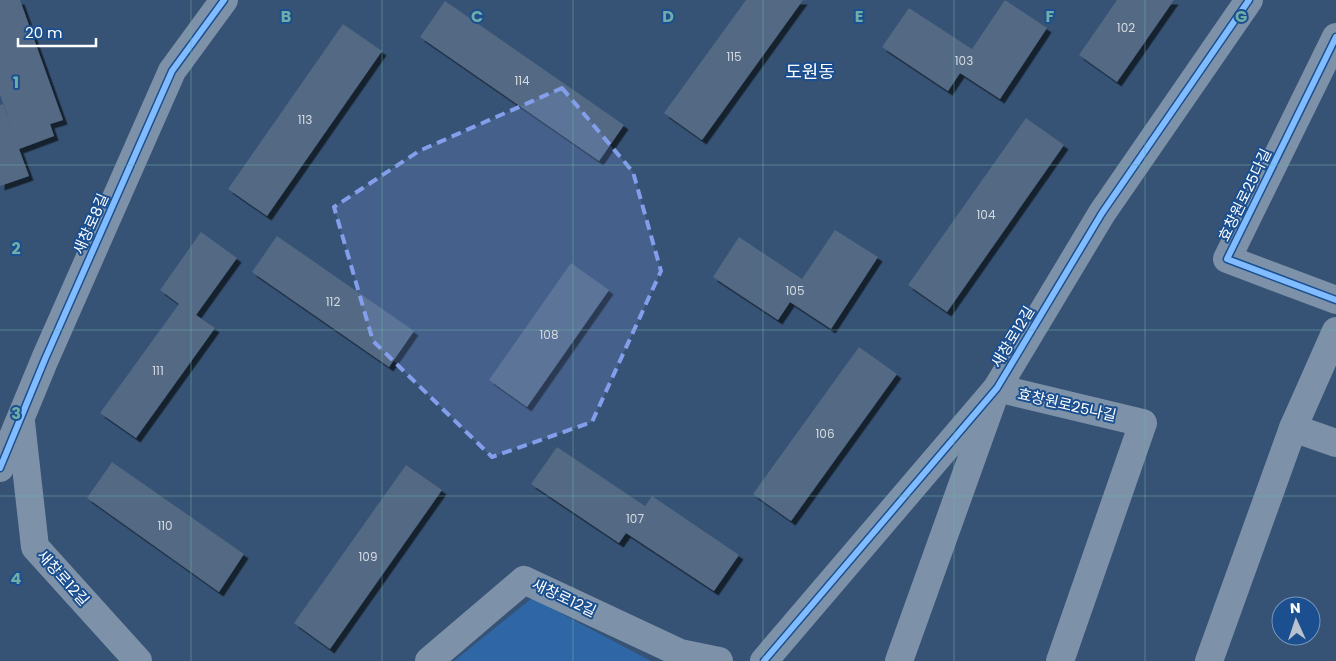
<svg xmlns="http://www.w3.org/2000/svg" width="1336" height="661" viewBox="0 0 1336 661" font-family="Poppins,'Noto Sans KR',sans-serif">
<style>
.green{fill:#2f66a5}
.building{fill:#526984;filter:url(#shadow)}
.lines{fill:none;stroke-linecap:round;stroke-linejoin:round}
.minor{stroke:#7d92a8;stroke-width:28}
.cycleway-casing{stroke:#1b4f8f;stroke-width:9}
.cycleway{stroke:#80bcff;stroke-width:6}
.marked{fill:#839eea;fill-opacity:0.2;stroke:#839eea;stroke-width:4;stroke-dasharray:10 6;stroke-linejoin:round}
.grid{fill:none;stroke:#6fada8;stroke-width:1;stroke-opacity:0.55}
.labels{text-anchor:middle;stroke-width:4;stroke-linejoin:round;paint-order:stroke}
.number-label{font-size:12px;fill:#d4dae0}
.street-label{font-size:15px;fill:#fff;stroke:#1b4f8f}
.quarter-label{font-size:18px;fill:#fff;stroke:#1b4f8f}
.grid-label{font-size:16px;text-anchor:middle;font-weight:bold;fill:#6fada8;stroke:#1b4f8f;stroke-width:4;stroke-linejoin:round;paint-order:stroke}
</style>
<defs>
<filter id="shadow"><feDropShadow dx="4.5" dy="4.5" stdDeviation="0" flood-color="#0009"/></filter>
</defs>
<rect width="100%" height="100%" fill="#365274"/>
<path class="green" d="M 532,598 L 651,661 L 454,661 Z"/>
<g class="building">
<path d="M 0,0 L 20,0 L 63,120 L 50,124 L 54,136 L 19,149 L 29,176 L 0,186 L 0,105 L 3,104 L 12,128 L 0,95 Z"/>
<path d="M 746,0 L 803,0 L 702,140 L 664,113 Z"/>
<path d="M 1005,0 L 1047,28 L 1000,99 L 960,73 L 948,91 L 882,47 L 909,8 L 972,49 Z"/>
<path d="M 1117,0 L 1174,0 L 1117,82 L 1079,55 Z"/>
<path d="M 445,1 L 624,125 L 599,161 L 420,37 Z"/>
<path d="M 343,24 L 382,51 L 267,216 L 228,189 Z"/>
<path d="M 1026,118 L 1064,145 L 947,312 L 908,285 Z"/>
<path d="M 835,230 L 878,257 L 831,329 L 790,302 L 778,320 L 713,277 L 739,237 L 802,279 Z"/>
<path d="M 201,232 L 237,258 L 196,315 L 215,328 L 136,438 L 100,413 L 179,304 L 160,290 Z"/>
<path d="M 277,236 L 414,331 L 389,367 L 252,272 Z"/>
<path d="M 571,263 L 609,290 L 527,407 L 489,380 Z"/>
<path d="M 859,347 L 897,374 L 791,521 L 753,494 Z"/>
<path d="M 557,447 L 645,506 L 652,496 L 739,555 L 714,591 L 626,533 L 619,543 L 531,484 Z"/>
<path d="M 112,462 L 244,554 L 219,592 L 87,498 Z"/>
<path d="M 406,465 L 442,490 L 330,649 L 294,623 Z"/>
</g>
<g class="lines">
<g class="minor">
<path d="M 1336,37 L 1227,259 L 1336,300"/>
<path d="M 21,422 L 35,547 L 138,661"/>
<path d="M 1293,428 L 1336,443"/>
<path d="M 0,468 L 45,359 L 172,71 L 224,0"/>
<path d="M 429,661 L 524,580 L 680,653 L 719,661"/>
<path d="M 764,661 L 997,388 L 1102,213 L 1249,0"/>
<path d="M 899,661 L 997,388 L 1143,423 L 1060,661"/>
<path d="M 1209,661 L 1293,428 L 1336,331"/>
</g>
<defs>
<g id="cycleway">
<path d="M 1336,37 L 1227,259 L 1336,300"/>
<path d="M 0,468 L 45,359 L 172,71 L 224,0"/>
<path d="M 764,661 L 997,388 L 1102,213 L 1249,0"/>
</g>
</defs>
<use href="#cycleway" class="cycleway-casing"/>
<use href="#cycleway" class="cycleway"/>
</g>
<path class="marked" d="M 562,88 L 633,172 L 661,271 L 592,422 L 492,457 L 373,341 L 334,207 L 419,151 Z"/>
<path class="grid" d="M 191,0 L 191,661M 382,0 L 382,661M 573,0 L 573,661M 763,0 L 763,661M 954,0 L 954,661M 1145,0 L 1145,661M 0,165 L 1336,165M 0,330 L 1336,330M 0,496 L 1336,496"/>
<g class="labels">
<g class="number-label">
<text x="1126" y="32">102</text>
<text x="734" y="61">115</text>
<text x="964" y="65">103</text>
<text x="522" y="85">114</text>
<text x="305" y="124">113</text>
<text x="986" y="219">104</text>
<text x="795" y="295">105</text>
<text x="333" y="306">112</text>
<text x="549" y="339">108</text>
<text x="158" y="375">111</text>
<text x="825" y="438">106</text>
<text x="635" y="523">107</text>
<text x="165" y="530">110</text>
<text x="368" y="561">109</text>
</g>
<g class="street-label">
<text transform="translate(1245 195) rotate(-64)" y="5">효창원로25다길</text>
<text transform="translate(91 224) rotate(-66)" y="5">새창로8길</text>
<text transform="translate(1013 337) rotate(-59)" y="5">새창로12길</text>
<text transform="translate(1067 405) rotate(13)" y="5">효창원로25나길</text>
<text transform="translate(63 578) rotate(48)" y="5">새창로12길</text>
<text transform="translate(564 598) rotate(25)" y="5">새창로12길</text>
</g>
<g class="quarter-label">
<text x="810" y="78">도원동</text>
</g>
</g>
<g class="grid-label">
<text x="286" y="22">B</text>
<text x="477" y="22">C</text>
<text x="668" y="22">D</text>
<text x="859" y="22">E</text>
<text x="1050" y="22">F</text>
<text x="1241" y="22">G</text>
<text x="16" y="88">1</text>
<text x="16" y="254">2</text>
<text x="16" y="419">3</text>
<text x="16" y="584">4</text>
</g>
<g transform="translate(1296 621) rotate(357)"><circle r="24" fill="#1b4f8f" stroke="#7695bc"/>
<path d="M0-4L9 19L0 12L-9 19Z" fill="#b9c2ce"/>
<text y="-8" font-size="14" font-weight="bold" text-anchor="middle" fill="#ffffff">N</text>
</g>
<path d="M18 38v8h78v-8" fill="none" stroke="#ffffff" stroke-width="2.5"/>
<text x="25" y="38" font-size="15" fill="#ffffff" stroke="#1b4f8f" stroke-width="4" paint-order="stroke">20 m</text>
</svg>
